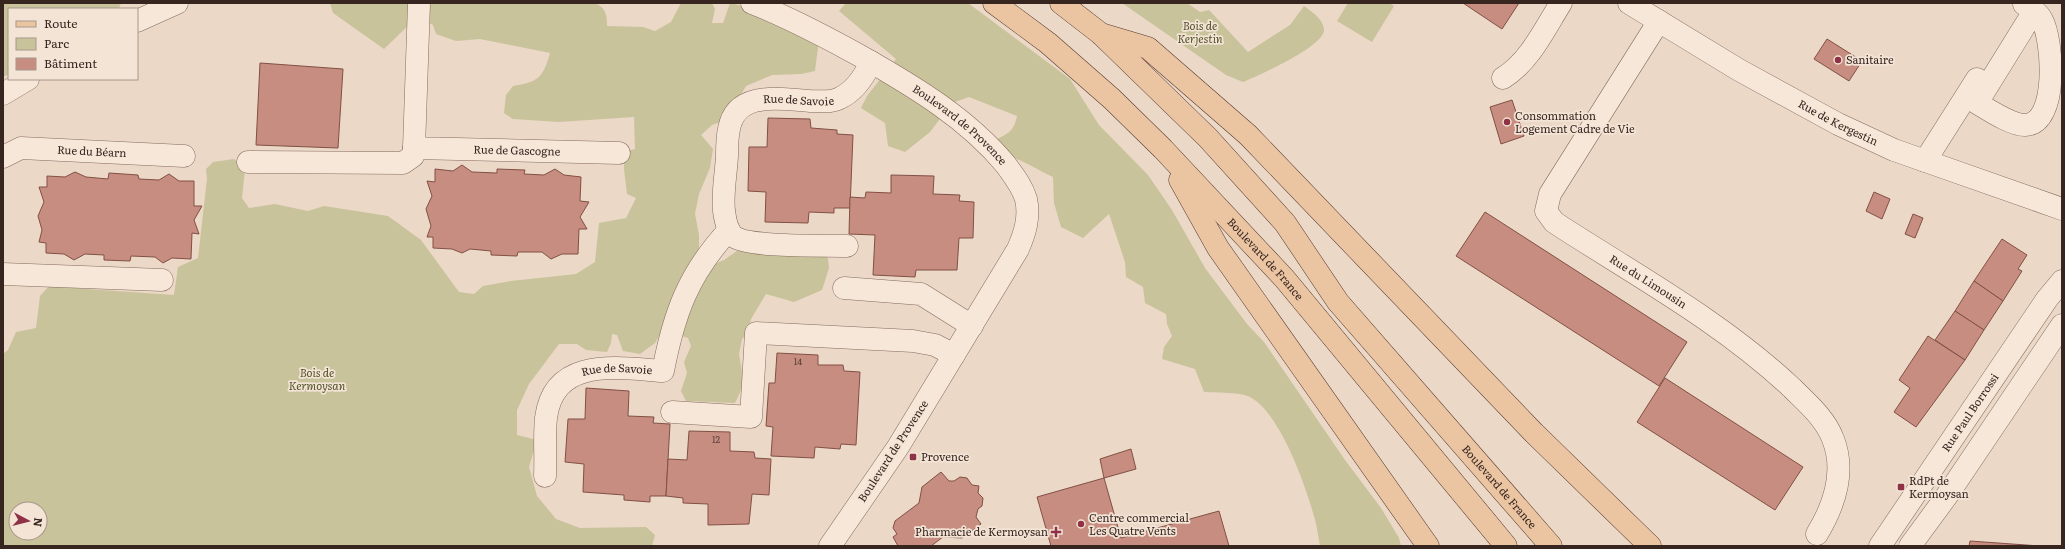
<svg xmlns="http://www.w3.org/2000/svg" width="2065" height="549" viewBox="0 0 2065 549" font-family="Literata,serif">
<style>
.green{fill:#c8c39b;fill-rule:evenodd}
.building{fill:#c68d80;stroke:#825045}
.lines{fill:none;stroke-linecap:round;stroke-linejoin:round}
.minor-casing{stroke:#856a5e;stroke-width:23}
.major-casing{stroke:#533a31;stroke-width:23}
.minor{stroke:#f6e7d9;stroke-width:22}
.major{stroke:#ebc4a2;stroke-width:22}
.poi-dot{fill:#8f3248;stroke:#f3e4d6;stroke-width:1.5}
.labels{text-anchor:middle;stroke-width:3.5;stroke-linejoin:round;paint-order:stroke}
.number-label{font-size:9px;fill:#5b4038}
.park-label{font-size:11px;font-style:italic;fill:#505128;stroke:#f3e4d6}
.poi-label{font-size:11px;fill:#372620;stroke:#f3e4d6;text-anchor:start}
.street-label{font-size:11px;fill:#372620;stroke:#f3e4d6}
</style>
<rect width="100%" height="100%" fill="#ebd8c7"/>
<g class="green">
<path d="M 3,3 L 121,3 L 119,9 L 9,9 L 9,74 L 3,77 Z"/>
<path d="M 330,3 L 595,3 C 606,8 607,15 607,26 L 643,27 L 655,31 L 671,22 L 681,3 L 712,3 L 715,9 L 712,23 L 723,23 L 730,3 L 763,11 L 819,40 L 815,71 L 801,74 L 772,75 L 746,86 L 726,120 L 712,125 L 701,135 L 713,149 L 710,168 L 699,194 L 695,214 L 699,235 L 699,255 L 707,267 L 724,260 L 747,244 L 827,252 L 829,268 L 822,290 L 794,302 L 766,294 L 751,319 L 749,332 L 742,339 L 739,354 L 744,384 L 735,403 L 686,401 L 681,391 L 687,373 L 684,362 L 691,346 L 688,338 L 663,330 L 655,343 L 640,354 L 623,351 L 617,335 L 612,334 L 611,343 L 607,352 L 586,350 L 577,344 L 559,344 L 529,384 L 517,410 L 517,435 L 537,440 L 529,467 L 537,496 L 556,519 L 580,528 L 646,527 L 655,535 L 652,546 L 3,546 L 3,354 L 8,350 L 16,332 L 36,328 L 40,296 L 49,286 L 66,284 L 73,288 L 174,295 L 178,267 L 198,258 L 207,179 L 206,169 L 213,162 L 234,159 L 245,169 L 242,198 L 249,208 L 275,204 L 308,211 L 324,206 L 388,216 L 421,240 L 459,292 L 474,294 L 483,286 L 511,281 L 576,274 L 595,262 L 599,223 L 626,218 L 636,198 L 627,194 L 624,169 L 624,152 L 635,149 L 634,117 L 559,122 L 513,119 L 504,113 L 506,95 L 513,86 C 537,82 543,79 550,53 L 480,39 L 456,41 L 436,34 L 433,25 L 417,17 L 384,49 L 333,13 ZM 16,509 L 40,509 L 40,533 L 16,533 Z"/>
<path d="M 846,3 L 968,3 L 1070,79 L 1099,125 L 1148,175 L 1172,210 L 1205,268 L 1247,324 L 1264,342 L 1345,460 L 1381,508 L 1399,538 L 1401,546 L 1320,546 C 1318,536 1317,526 1314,516 C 1305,484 1280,413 1250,397 C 1241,392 1216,393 1204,392 L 1195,369 L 1162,359 L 1164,347 L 1172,336 L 1167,324 L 1166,314 L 1145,303 L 1143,287 L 1126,277 L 1125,262 L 1109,214 L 1083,238 L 1061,227 L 1054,203 L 1053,177 C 1037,170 1021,158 1005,156 L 997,139 C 1010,133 1014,130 1017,116 L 969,97 L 952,103 L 930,132 L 905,152 L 888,146 L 885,123 L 861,108 L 867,96 L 896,59 L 839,11 Z"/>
<path d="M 1122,3 L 1187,3 L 1200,12 L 1209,10 L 1248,52 L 1290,25 L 1304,6 C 1312,12 1323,19 1324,29 C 1326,46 1257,76 1243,82 L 1226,75 Z"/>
<path d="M 1348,3 L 1389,3 L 1394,6 L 1372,42 L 1337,21 Z"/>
</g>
<g class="building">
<path d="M 1463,3 L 1519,3 L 1502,29 Z"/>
<path d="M 1827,39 L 1862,61 L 1849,81 L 1814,59 Z"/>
<path d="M 260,63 L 343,69 L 338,148 L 256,145 Z"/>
<path d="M 1512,100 L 1524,136 L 1501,144 L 1490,107 Z"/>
<path d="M 768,118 L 810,119 L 811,128 L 837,130 L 837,134 L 853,135 L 850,208 L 834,208 L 834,213 L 809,212 L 808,223 L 765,222 L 766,192 L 748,191 L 749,147 L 767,147 Z"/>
<path d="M 462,165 L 472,172 L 497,173 L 497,169 L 525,170 L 524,174 L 544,175 L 555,169 L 564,175 L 581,177 L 580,201 L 589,202 L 580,217 L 587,229 L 579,229 L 578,254 L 562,254 L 551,259 L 542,252 L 518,252 L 517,256 L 491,255 L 491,251 L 470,249 L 462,253 L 452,249 L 433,248 L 433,237 L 427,237 L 431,226 L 426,209 L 432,196 L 427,181 L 435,182 L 435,169 L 453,171 Z"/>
<path d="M 75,172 L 86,177 L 108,179 L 109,173 L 138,175 L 139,179 L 159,180 L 169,174 L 179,181 L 194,181 L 194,206 L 202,206 L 194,220 L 199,234 L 192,233 L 191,259 L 172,258 L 163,263 L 155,257 L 131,256 L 130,261 L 104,260 L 104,255 L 85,254 L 74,260 L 64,254 L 46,253 L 46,243 L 39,242 L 42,230 L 38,216 L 44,202 L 39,187 L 47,187 L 47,176 L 65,177 Z"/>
<path d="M 891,175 L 934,176 L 933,194 L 960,195 L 959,201 L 974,202 L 973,238 L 959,238 L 957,270 L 916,270 L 915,277 L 873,275 L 875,235 L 849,234 L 850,197 L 865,198 L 866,192 L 891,193 Z"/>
<path d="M 1874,192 L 1890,199 L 1882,219 L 1866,211 Z"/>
<path d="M 1485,212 L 1687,342 L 1659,386 L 1456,256 Z"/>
<path d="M 1913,214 L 1923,218 L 1915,238 L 1905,234 Z"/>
<path d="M 2002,239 L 2027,255 L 2018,269 L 2022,271 L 2003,301 L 1974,281 Z"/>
<path d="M 1974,281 L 2003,301 L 1984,330 L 1955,311 Z"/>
<path d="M 1955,311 L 1984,330 L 1965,360 L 1935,340 Z"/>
<path d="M 1928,336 L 1965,360 L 1916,427 L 1894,412 L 1910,388 L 1899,380 Z"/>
<path d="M 777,353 L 818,355 L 818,365 L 843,365 L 844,371 L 860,372 L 856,445 L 841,444 L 840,449 L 815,447 L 814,458 L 771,456 L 773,427 L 766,426 L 769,383 L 775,383 Z"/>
<path d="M 1665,378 L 1803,467 L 1775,510 L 1637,422 Z"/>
<path d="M 586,388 L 629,391 L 628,416 L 654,417 L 653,423 L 670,424 L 666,496 L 650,496 L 650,502 L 624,500 L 624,495 L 583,492 L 584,464 L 565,462 L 568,419 L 585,419 Z"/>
<path d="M 689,431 L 730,432 L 730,451 L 754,452 L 755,458 L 771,459 L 769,495 L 752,494 L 749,524 L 708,525 L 708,504 L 683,503 L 683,498 L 666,496 L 668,459 L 687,460 Z"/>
<path d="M 1131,449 L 1136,469 L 1104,478 L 1100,459 Z"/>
<path d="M 941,472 L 949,481 L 954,481 L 960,477 L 967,478 L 972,485 L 979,486 L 978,493 L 983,498 L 982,506 L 978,509 L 976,517 L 981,524 L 962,538 L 943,537 L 931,546 L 898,546 L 893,537 L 897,534 L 893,528 L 895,521 L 919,503 L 922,487 Z"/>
<path d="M 1104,478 L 1121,538 L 1219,511 L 1229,546 L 1051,546 L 1037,497 Z"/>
<path d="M 1970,541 L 2040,546 L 1969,546 Z"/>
</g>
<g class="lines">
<defs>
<g id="minor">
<path id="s1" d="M 419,3 L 414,148 L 619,153"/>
<path id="s2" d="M 752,3 C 791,18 828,38 864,58 C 915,87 968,119 1006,165 C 1014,176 1022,186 1026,199 C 1030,217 1025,233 1018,249 L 898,447 L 830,546"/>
<path id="s3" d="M 1629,3 L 1739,70 L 1838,124 L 1894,150 L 2062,209"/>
<path d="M 2024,4 C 2030,8 2039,13 2042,20 C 2053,40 2059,124 2025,125 C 2011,125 1989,110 1977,103 L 2034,11"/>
<path d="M 137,21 L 177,3"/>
<path id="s4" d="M 1659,21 L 1550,194 L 1546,211 L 1554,222 L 1563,228 C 1641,278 1724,324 1792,388 C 1807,403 1825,418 1833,439 C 1846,472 1834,506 1817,534"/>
<path d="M 1503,78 C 1530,61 1544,30 1561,3"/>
<path d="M 3,94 L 28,79"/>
<path id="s5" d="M 3,157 L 21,148 L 184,156"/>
<path d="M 1925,161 L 1977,79"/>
<path d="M 248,162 L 403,163 L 413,156 L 414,148"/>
<path id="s6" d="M 847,246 C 825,245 748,248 733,236 C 727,231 725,218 724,211 C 722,194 726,174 727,156 C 727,148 727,138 729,129 C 736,90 781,99 810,101 C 820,101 831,103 840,98 C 855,91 864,77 871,62"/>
<path d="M 3,274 L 162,280"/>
<path d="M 844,288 L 921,294 L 972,326"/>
<path d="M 672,412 L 751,417 L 756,333 L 913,341 L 935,345 L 954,355"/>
<path id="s7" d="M 545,476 C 546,457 544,437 546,418 C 554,356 618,368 663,371 C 674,314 688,274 729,230"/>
<path id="s8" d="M 1880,546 L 2047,299 L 2062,281"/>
<path d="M 1910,546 L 1946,497 L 2062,325"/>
</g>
<g id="major">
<path id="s9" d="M 994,3 L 1048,43 L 1112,99 L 1163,149 L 1284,278 L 1506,546"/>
<path id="s10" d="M 1061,3 L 1101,34 L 1208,138 L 1285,223 L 1338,302 L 1551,546"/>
<path d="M 1101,34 L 1148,48 L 1248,135 L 1534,433 L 1650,546"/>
<path d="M 1180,180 L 1218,248 L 1428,546"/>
</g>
</defs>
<use href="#minor" class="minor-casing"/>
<use href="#major" class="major-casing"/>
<use href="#minor" class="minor"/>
<use href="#major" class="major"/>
</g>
<g class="poi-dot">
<circle cx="1838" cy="60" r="4"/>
<circle cx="1507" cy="122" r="4"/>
<rect x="909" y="453" width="8" height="8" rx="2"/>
<rect x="1897" y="483" width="8" height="8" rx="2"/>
<circle cx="1081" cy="524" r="4"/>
<path d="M1054 526h4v4h4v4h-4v4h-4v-4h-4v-4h4z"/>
</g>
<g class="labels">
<g class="number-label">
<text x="798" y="365">14</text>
<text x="716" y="443">12</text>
</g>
<g class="park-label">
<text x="1200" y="30">Bois de<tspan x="1200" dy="13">Kerjestin</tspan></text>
<text x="317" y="377">Bois de<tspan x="317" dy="13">Kermoysan</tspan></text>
</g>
<g class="poi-label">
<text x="1846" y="64">Sanitaire</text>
<text x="1515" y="120">Consommation<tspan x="1515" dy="13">Logement Cadre de Vie</tspan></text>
<text x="921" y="461">Provence</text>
<text x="1909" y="485">RdPt de<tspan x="1909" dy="13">Kermoysan</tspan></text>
<text x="1089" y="522">Centre commercial<tspan x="1089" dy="13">Les Quatre Vents</tspan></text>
<text x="1048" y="536" text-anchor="end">Pharmacie de Kermoysan</text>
</g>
<g class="street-label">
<text dy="4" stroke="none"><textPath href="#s6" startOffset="309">Rue de Savoie</textPath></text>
<text dy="4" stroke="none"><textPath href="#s3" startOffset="241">Rue de Kergestin</textPath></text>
<text dy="4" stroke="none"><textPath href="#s2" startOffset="242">Boulevard de Provence</textPath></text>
<text dy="4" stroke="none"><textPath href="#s1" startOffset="248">Rue de Gascogne</textPath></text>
<text dy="4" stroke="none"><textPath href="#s5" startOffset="91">Rue du Béarn</textPath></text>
<text dy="4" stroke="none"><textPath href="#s9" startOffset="374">Boulevard de France</textPath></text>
<text dy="4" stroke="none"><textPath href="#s4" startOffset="347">Rue du Limousin</textPath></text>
<text dy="4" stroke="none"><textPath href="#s7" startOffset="155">Rue de Savoie</textPath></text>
<text dy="4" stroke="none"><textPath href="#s8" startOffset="161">Rue Paul Borrossi</textPath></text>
<text transform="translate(893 451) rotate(-57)" y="4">Boulevard de Provence</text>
<text dy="4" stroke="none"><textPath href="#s10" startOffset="655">Boulevard de France</textPath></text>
</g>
</g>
<rect width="2065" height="549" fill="none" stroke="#372620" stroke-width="8"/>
<rect x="8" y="8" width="130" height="72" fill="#f3e4d6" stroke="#a8988d"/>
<rect x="16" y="21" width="20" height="6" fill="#ebc4a2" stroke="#a8988d"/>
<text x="44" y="28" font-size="12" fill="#372620">Route</text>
<rect x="16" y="38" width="20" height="12" fill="#c8c39b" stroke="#a8988d"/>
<text x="44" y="48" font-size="12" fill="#372620">Parc</text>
<rect x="16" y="58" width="20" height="12" fill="#c68d80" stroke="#a8988d"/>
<text x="44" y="68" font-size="12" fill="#372620">Bâtiment</text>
<g transform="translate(28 521) rotate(97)"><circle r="19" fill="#f3e4d6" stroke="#a8988d"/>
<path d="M0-3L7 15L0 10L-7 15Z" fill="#8f3248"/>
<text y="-6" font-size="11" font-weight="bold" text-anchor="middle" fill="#372620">N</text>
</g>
</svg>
